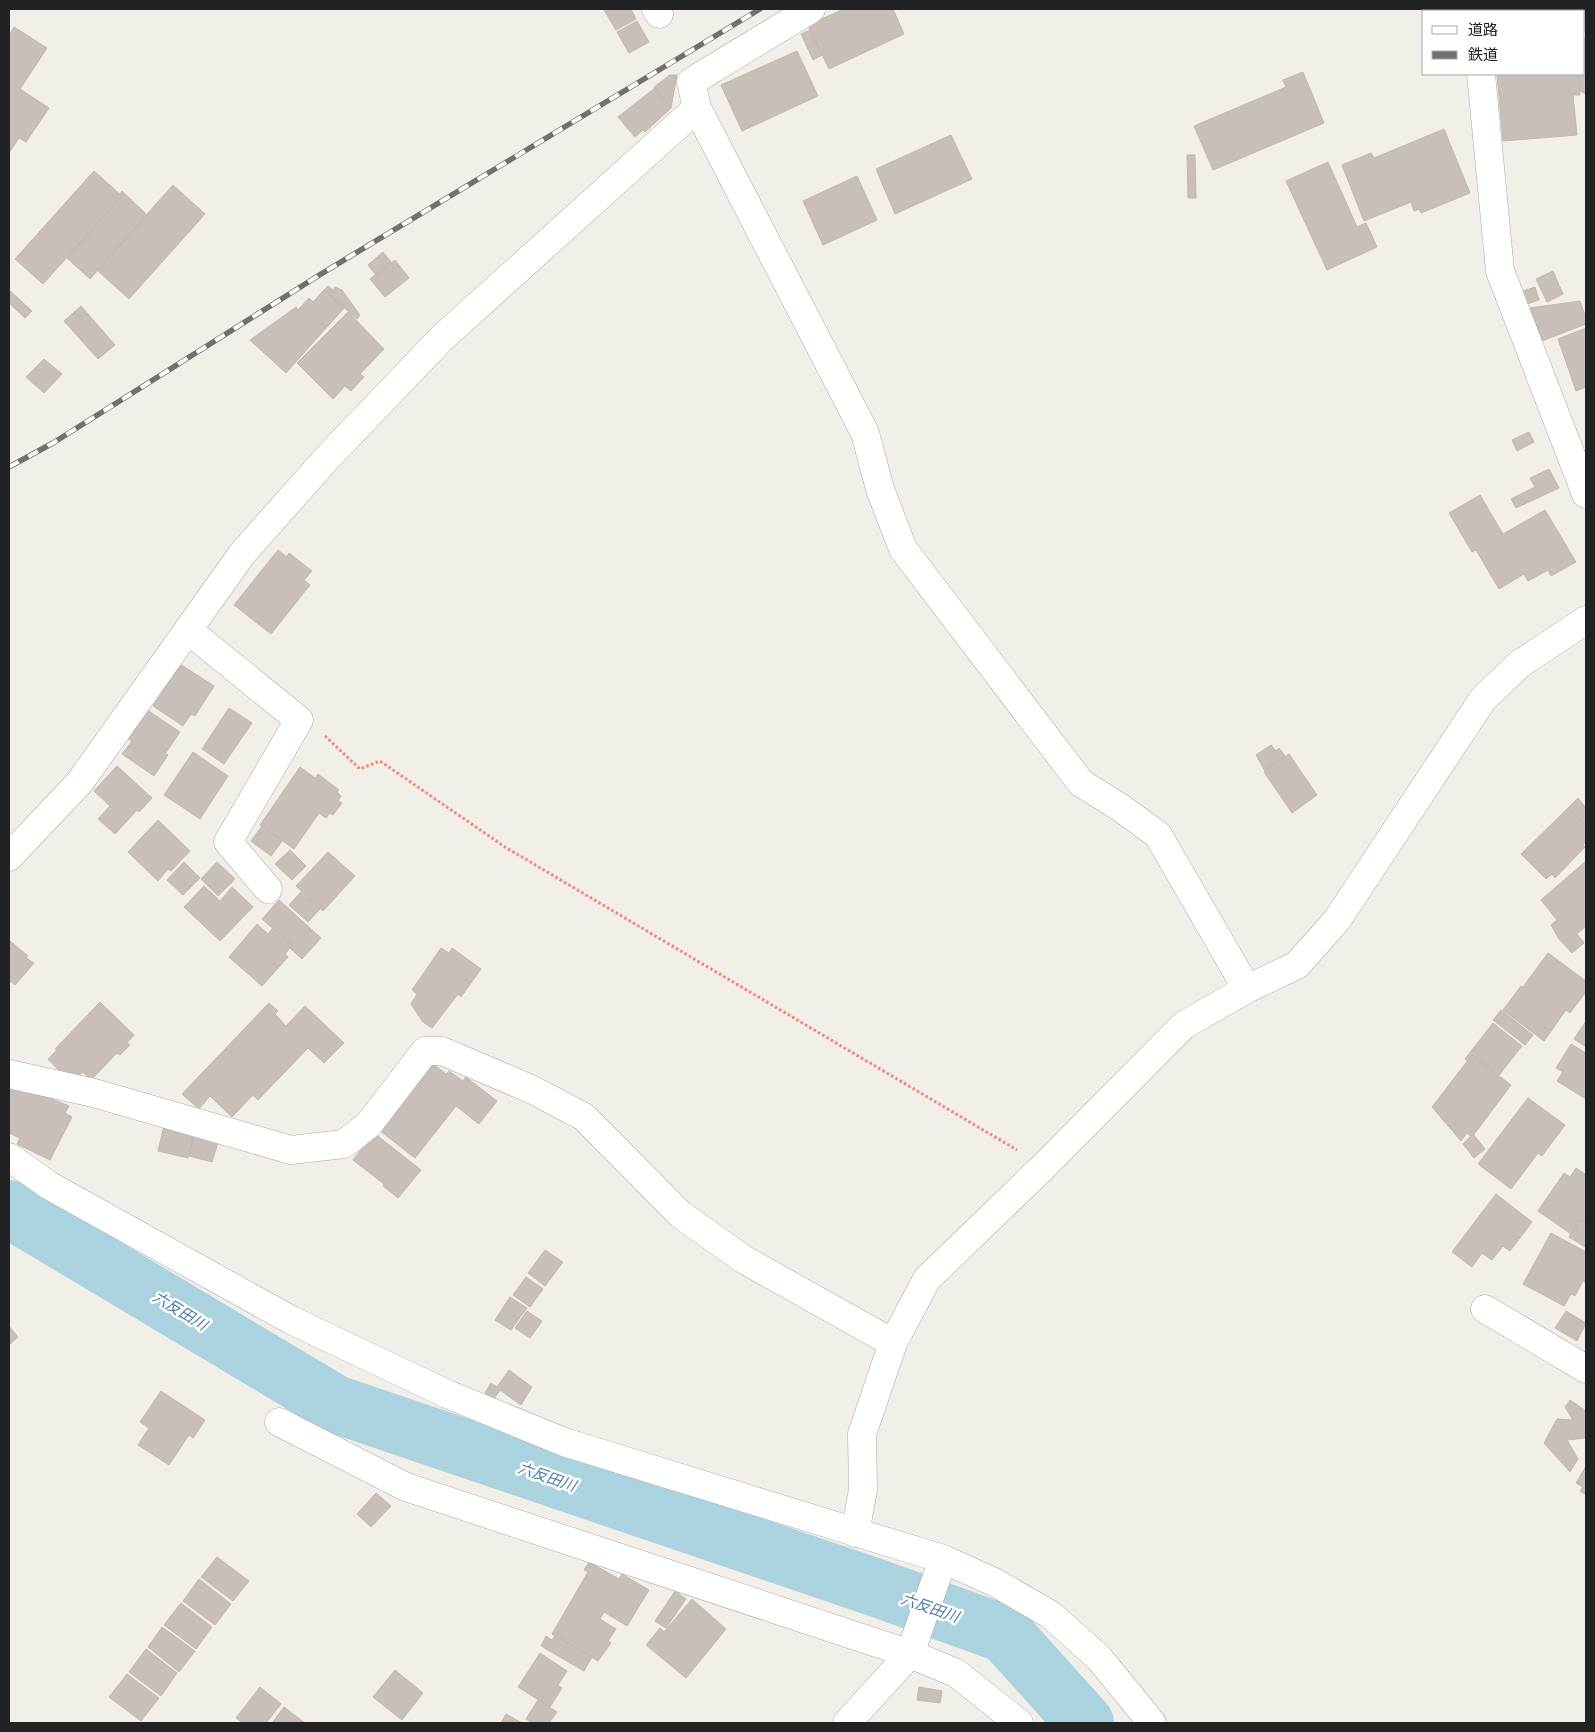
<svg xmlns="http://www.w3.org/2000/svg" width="1595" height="1732" viewBox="0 0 1595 1732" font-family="'Asap Condensed','Noto Sans JP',sans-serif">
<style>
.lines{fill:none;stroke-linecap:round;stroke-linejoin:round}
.river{stroke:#aad3df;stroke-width:58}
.building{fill:#c7bfb8;stroke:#c4b6ab}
.minor-casing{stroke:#a9a9a9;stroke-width:29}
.path{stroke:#fa8072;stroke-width:3;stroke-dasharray:2.5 2.5;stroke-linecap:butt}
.minor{stroke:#fff;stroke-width:28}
.rail-casing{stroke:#707070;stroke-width:5.5}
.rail{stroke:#fff;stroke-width:4;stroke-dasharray:11;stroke-linecap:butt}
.labels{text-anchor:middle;stroke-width:5;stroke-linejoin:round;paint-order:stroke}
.water-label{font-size:15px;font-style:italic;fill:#4a7aab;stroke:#fff}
</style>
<rect width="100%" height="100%" fill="#f2efe9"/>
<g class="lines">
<path class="river" d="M 9,1209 L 335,1404 L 877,1588 L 1005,1634 L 1085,1723"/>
</g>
<g class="building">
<path d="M 606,9 L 631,9 L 636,19 L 616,30 L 604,10 Z"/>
<path d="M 844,9 L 893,9 L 904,34 L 829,69 L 808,25 Z"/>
<path d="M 1516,9 L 1569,9 L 1569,11 L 1496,11 Z"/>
<path d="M 1575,9 L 1586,9 L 1586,31 L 1584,31 L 1585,25 L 1584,25 L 1584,11 L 1574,11 Z"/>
<path d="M 637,21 L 649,42 L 629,53 L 617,32 Z"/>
<path d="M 14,27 L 47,48 L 20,89 L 49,108 L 26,142 L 19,138 L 9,153 L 9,36 Z"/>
<path d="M 810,30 L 822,55 L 813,60 L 801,34 Z"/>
<path d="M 1584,38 L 1586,39 L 1586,94 L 1580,91 L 1578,74 L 1584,74 Z"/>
<path d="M 797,51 L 818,96 L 742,131 L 721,85 Z"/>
<path d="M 1303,72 L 1324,123 L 1213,170 L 1194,126 L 1286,87 L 1283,80 Z"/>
<path d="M 1497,74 L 1578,74 L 1580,95 L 1573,95 L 1577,135 L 1503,141 Z"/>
<path d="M 670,75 L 677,75 L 671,108 L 654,87 Z"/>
<path d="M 655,88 L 671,108 L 645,132 L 643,130 L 635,137 L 618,117 Z"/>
<path d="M 1444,129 L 1470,193 L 1421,213 L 1419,209 L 1414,211 L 1411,202 L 1364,221 L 1342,165 L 1371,153 L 1374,158 Z"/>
<path d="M 951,135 L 972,179 L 895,214 L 876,169 Z"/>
<path d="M 1187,155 L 1195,155 L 1196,198 L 1188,198 Z"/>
<path d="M 1328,162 L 1357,227 L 1366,223 L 1377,247 L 1327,270 L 1286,181 Z"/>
<path d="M 94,171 L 122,196 L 43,284 L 15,259 Z"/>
<path d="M 857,176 L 877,220 L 823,245 L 803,201 Z"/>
<path d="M 173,185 L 205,214 L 129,299 L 97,270 Z"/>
<path d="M 122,191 L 147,215 L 90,279 L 67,258 L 122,196 L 120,194 Z"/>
<path d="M 383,252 L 391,262 L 376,275 L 368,265 Z"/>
<path d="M 395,260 L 409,278 L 385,297 L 370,279 Z"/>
<path d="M 1553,271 L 1563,294 L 1547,302 L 1536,279 Z"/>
<path d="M 328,286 L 333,290 L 335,287 L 342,290 L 360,315 L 357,319 L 324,290 Z"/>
<path d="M 1535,287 L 1539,300 L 1527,304 L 1523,291 Z"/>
<path d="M 9,290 L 32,311 L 25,318 L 9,303 Z"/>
<path d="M 324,290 L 344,308 L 286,373 L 250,340 L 296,307 L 298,310 L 309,298 L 313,302 Z"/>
<path d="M 1580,301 L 1586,318 L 1586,324 L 1542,341 L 1530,308 Z"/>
<path d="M 81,306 L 115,345 L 98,359 L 64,321 Z"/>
<path d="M 348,312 L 384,349 L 360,374 L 364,377 L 351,391 L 345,386 L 333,399 L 297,363 Z"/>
<path d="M 1586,328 L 1586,387 L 1576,391 L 1558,339 Z"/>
<path d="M 44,359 L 62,374 L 44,393 L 26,377 Z"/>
<path d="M 1529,432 L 1534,442 L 1517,451 L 1512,440 Z"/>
<path d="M 1549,469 L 1559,488 L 1516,508 L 1511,499 L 1535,487 L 1530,478 Z"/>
<path d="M 1480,495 L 1503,534 L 1545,510 L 1576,562 L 1551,576 L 1548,570 L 1528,581 L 1524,574 L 1499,589 L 1476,550 L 1472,552 L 1449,513 Z"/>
<path d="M 278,550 L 287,557 L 289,553 L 312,571 L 304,580 L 310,585 L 271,634 L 234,605 Z"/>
<path d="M 180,664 L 214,686 L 195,716 L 191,714 L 183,726 L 153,706 Z"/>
<path d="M 229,708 L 252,723 L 224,764 L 202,749 Z"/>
<path d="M 147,710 L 180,732 L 165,754 L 168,755 L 154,776 L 122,754 L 132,741 L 127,738 Z"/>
<path d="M 1271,745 L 1276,751 L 1279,748 L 1285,756 L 1265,771 L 1256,755 Z"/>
<path d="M 193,752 L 228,776 L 200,819 L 164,795 Z"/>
<path d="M 1289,754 L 1317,795 L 1292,813 L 1264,772 Z"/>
<path d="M 117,766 L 152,798 L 139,812 L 137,810 L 115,834 L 98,819 L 110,806 L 94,791 Z"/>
<path d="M 300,767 L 315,778 L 318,774 L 339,790 L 337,792 L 341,796 L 338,801 L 342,803 L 333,815 L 330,813 L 326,818 L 319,813 L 294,849 L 260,825 Z"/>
<path d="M 1578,798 L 1586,808 L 1586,826 L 1568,808 Z"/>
<path d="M 1568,808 L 1586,826 L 1586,841 L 1583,845 L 1585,847 L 1555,878 L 1552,874 L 1546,879 L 1521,854 Z"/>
<path d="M 158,820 L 190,851 L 171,871 L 168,869 L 158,881 L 128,852 Z"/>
<path d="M 262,826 L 282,841 L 271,856 L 251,841 Z"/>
<path d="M 290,850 L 306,866 L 292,880 L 275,864 Z"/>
<path d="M 328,852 L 355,876 L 323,911 L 296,886 Z"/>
<path d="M 1586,861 L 1586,926 L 1577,934 L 1584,943 L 1572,953 L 1559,939 L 1551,925 L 1557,920 L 1541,900 Z"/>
<path d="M 184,862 L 200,878 L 183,895 L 167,880 Z"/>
<path d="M 217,862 L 235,879 L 218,896 L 201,879 Z"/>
<path d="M 204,886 L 220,901 L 232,887 L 253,907 L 220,941 L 184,907 Z"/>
<path d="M 301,892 L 320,909 L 308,922 L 289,905 Z"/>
<path d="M 279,900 L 321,938 L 302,959 L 290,948 L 292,945 L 262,919 Z"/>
<path d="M 257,924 L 268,934 L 273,928 L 292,945 L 285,954 L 288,957 L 262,986 L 229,957 Z"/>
<path d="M 9,940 L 28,956 L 26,958 L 34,963 L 15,985 L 9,980 Z"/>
<path d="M 441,948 L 449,953 L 452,948 L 481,969 L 461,997 L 458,994 L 432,1028 L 423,1022 L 411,1004 L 417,994 L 412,990 Z"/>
<path d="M 1548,953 L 1586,981 L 1586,992 L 1570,1013 L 1566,1010 L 1544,1041 L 1503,1010 L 1521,986 L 1523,987 Z"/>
<path d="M 100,1002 L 134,1035 L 127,1043 L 130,1045 L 120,1055 L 117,1053 L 91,1080 L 83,1072 L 76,1078 L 63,1075 L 48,1059 L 57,1050 L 55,1049 Z"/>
<path d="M 269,1003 L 278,1011 L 275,1014 L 286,1026 L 305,1006 L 344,1043 L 324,1063 L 308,1048 L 258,1100 L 253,1095 L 232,1117 L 210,1096 L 199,1109 L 182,1094 Z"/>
<path d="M 1501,1010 L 1533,1035 L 1525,1045 L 1493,1020 Z"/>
<path d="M 1586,1021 L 1586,1047 L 1574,1039 Z"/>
<path d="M 1493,1023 L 1522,1046 L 1499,1075 L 1472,1055 L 1468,1061 L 1465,1059 Z"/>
<path d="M 1571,1044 L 1586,1053 L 1586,1099 L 1557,1081 L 1563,1072 L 1556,1068 Z"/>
<path d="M 1472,1055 L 1511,1085 L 1472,1137 L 1467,1133 L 1461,1141 L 1432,1107 Z"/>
<path d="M 432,1063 L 446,1074 L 449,1071 L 463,1081 L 466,1077 L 497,1101 L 479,1124 L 456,1106 L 415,1158 L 379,1130 Z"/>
<path d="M 9,1081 L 69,1106 L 65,1113 L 72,1117 L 50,1160 L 17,1144 L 20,1138 L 9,1133 Z"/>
<path d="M 1528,1098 L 1565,1125 L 1542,1156 L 1538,1153 L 1511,1189 L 1478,1164 Z"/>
<path d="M 165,1122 L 195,1129 L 188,1158 L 158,1151 Z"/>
<path d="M 195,1129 L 220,1136 L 212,1162 L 189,1156 Z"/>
<path d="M 374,1133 L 421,1170 L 398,1198 L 383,1186 L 384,1184 L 353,1160 Z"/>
<path d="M 1473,1134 L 1485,1149 L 1474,1158 L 1463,1144 Z"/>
<path d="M 1576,1168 L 1585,1174 L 1586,1172 L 1586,1223 L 1580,1220 L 1571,1234 L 1538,1211 L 1564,1173 L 1570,1177 Z"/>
<path d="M 1496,1194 L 1532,1222 L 1510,1251 L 1503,1246 L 1492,1260 L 1482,1253 L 1472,1267 L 1452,1252 Z"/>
<path d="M 1580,1220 L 1586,1223 L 1586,1245 L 1585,1247 L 1569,1237 Z"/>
<path d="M 1551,1233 L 1586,1252 L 1586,1283 L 1583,1281 L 1575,1296 L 1571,1294 L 1564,1306 L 1523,1284 Z"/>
<path d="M 545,1250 L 563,1262 L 545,1286 L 528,1273 Z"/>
<path d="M 526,1277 L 543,1289 L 530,1307 L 513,1295 Z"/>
<path d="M 510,1297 L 527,1308 L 511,1330 L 495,1320 Z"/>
<path d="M 527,1311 L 542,1321 L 530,1338 L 515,1328 Z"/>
<path d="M 1566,1311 L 1586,1323 L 1577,1341 L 1555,1328 Z"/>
<path d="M 9,1326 L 18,1337 L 9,1345 Z"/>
<path d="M 509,1370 L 532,1387 L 521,1405 L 500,1390 L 494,1399 L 485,1393 L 491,1383 L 497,1387 Z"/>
<path d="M 161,1391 L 205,1420 L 193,1438 L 189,1435 L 169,1465 L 138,1445 L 149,1428 L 140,1422 Z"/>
<path d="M 1570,1400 L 1586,1411 L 1586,1438 L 1567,1440 L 1578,1459 L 1570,1472 L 1544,1443 L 1557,1419 L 1573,1420 L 1565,1407 Z"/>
<path d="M 1586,1466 L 1586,1495 L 1580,1491 L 1583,1487 L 1576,1483 Z"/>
<path d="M 376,1493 L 391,1506 L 371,1527 L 357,1514 Z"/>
<path d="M 217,1557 L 249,1581 L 233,1601 L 201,1577 Z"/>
<path d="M 589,1562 L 619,1579 L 622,1574 L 649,1590 L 627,1626 L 604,1612 L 600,1619 L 616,1629 L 608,1641 L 611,1643 L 598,1661 L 552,1634 L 588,1572 L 584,1570 Z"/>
<path d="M 199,1579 L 231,1604 L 215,1625 L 183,1601 Z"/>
<path d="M 675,1591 L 686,1599 L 666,1628 L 655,1621 Z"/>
<path d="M 692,1599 L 726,1629 L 686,1678 L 646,1645 L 660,1628 L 664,1632 Z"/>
<path d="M 181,1603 L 212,1627 L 196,1649 L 164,1625 Z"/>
<path d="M 162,1627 L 195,1651 L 179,1672 L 148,1647 Z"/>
<path d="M 546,1636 L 552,1640 L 555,1636 L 592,1657 L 584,1671 L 541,1646 Z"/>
<path d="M 146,1649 L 177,1673 L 161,1696 L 129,1672 Z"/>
<path d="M 540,1653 L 567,1671 L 558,1685 L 562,1688 L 550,1707 L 518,1687 Z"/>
<path d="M 395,1670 L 423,1693 L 402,1720 L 373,1697 Z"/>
<path d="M 127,1674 L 159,1698 L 141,1721 L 109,1697 Z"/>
<path d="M 260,1687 L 281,1704 L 266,1723 L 243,1723 L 236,1718 Z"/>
<path d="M 919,1687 L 942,1691 L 940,1703 L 917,1700 Z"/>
<path d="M 538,1700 L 557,1712 L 549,1723 L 532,1723 L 526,1719 Z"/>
<path d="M 284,1707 L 305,1723 L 272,1723 Z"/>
<path d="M 506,1714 L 522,1723 L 501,1723 Z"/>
</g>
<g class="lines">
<defs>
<g id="minor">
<path d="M 656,9 L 659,14"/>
<path d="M 811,9 L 691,82 L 697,108 L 865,433 L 880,489 L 903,549 L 1081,783 L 1121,808 L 1158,835 L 1247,989"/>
<path d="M 1475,9 L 1475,11"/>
<path d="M 1481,74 L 1500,271 L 1586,494"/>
<path d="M 188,630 L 299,720 L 228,842 L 268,889"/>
<path d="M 9,857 L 80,782 L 242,554 L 328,457 L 442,338 L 697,108"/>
<path d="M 9,1074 L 94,1093 L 291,1150 L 344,1144 L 369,1124 L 425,1051 L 442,1051 L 533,1090 L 584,1117 L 680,1214 L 743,1259 L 893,1343"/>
<path d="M 9,1157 L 50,1186 L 291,1320 L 447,1394 L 564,1442 L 943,1559 L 996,1583 L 1051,1615 L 1099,1658 L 1152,1723"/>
<path d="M 1485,1309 L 1586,1369"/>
<path d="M 279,1422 L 406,1487 L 910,1654 L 956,1673 L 1019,1723"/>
<path d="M 855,1533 L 863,1490 L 862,1434 L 893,1343 L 927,1279 L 1044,1166 L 1184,1025 L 1247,989 L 1297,965 L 1337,920 L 1483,699 L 1521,663 L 1586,620"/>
<path d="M 847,1723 L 910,1654 L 943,1559"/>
</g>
</defs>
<use href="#minor" class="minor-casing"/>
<path class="path" d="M 325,736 L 360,769 L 380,761 L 505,847 L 1017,1150"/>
<use href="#minor" class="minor"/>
<defs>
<path id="rail" d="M 9,467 L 53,443 L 321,274 L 760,9"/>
</defs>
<use href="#rail" class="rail-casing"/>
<use href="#rail" class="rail"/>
</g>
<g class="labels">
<g class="water-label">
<text transform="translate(180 1311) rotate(31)" y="5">六反田川</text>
<text transform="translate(547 1477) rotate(19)" y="5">六反田川</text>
<text transform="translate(930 1608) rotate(19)" y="5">六反田川</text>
</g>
</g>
<rect width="1595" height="1732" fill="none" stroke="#222222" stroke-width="20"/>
<rect x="1422" y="10" width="162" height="65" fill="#ffffff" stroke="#a7a7a7"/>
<rect x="1432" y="26" width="25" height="8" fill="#ffffff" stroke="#a7a7a7"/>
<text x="1468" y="35" font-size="15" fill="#222222">道路</text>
<rect x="1432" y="51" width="25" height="8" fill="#707070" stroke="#a7a7a7"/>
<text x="1468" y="60" font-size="15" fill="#222222">鉄道</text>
</svg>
